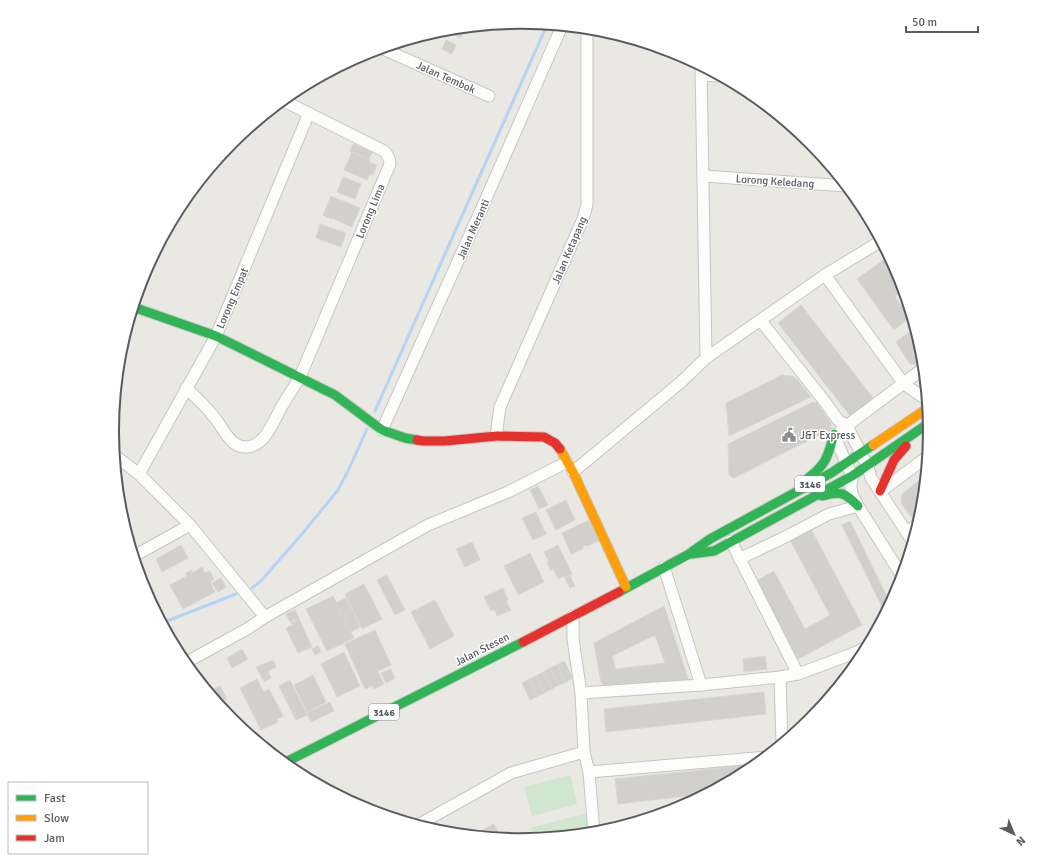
<svg xmlns="http://www.w3.org/2000/svg" width="1042" height="862" viewBox="0 0 1042 862" font-family="Signika,sans-serif">
<style>
.green{fill:#d0e6cf}
.lines{fill:none;stroke-linecap:round;stroke-linejoin:round}
.stream{stroke:#b4d4f6;stroke-width:3}
.building{fill:#d1d0cc;stroke:#d8d7d2;fill-rule:evenodd}
.street-casing{stroke:#c5c6c5;stroke-width:13}
.fast-casing{stroke:#c6c7c6;stroke-width:11}
.slow-casing{stroke:#c6c7c6;stroke-width:11}
.jam-casing{stroke:#c6c7c6;stroke-width:11}
.street{stroke:#fcfcfb;stroke-width:11}
.fast{stroke:#30b455;stroke-width:9}
.slow{stroke:#ff9f0a;stroke-width:9}
.jam{stroke:#e5322d;stroke-width:9}
.labels{text-anchor:middle;stroke-width:3;stroke-linejoin:round;paint-order:stroke}
.shield{fill:#fff;stroke:#8a8d90;stroke-width:1}
.shield-label{font-size:10px;font-weight:bold;fill:#585c61}
.street-label{font-size:11px;fill:#585c61;stroke:#fff}
.poi-label{font-size:11px;fill:#585c61;stroke:#fff;text-anchor:start}
.rim{fill:none;stroke:#585c61;stroke-width:2}
</style>
<rect width="100%" height="100%" fill="#e9e8e2"/>
<g class="green">
<path d="M 570,775 L 577,804 L 532,816 L 524,787 Z"/>
<path d="M 595,811 L 597,833 L 536,839 L 530,828 Z"/>
</g>
<g class="lines">
<g class="stream">
<path d="M 375,411 L 547,25"/>
<path d="M 252,588 L 261,581 L 302,534 L 338,490 L 348,471 L 367,429"/>
<path d="M 162,623 L 236,594"/>
</g>
</g>
<g class="building">
<path d="M 466,27 L 461,38 L 442,30 Z"/>
<path d="M 421,36 L 420,40 L 417,38 L 415,43 L 408,40 Z"/>
<path d="M 446,40 L 456,45 L 452,54 L 442,49 Z"/>
<path d="M 353,144 L 372,152 L 369,159 L 350,151 Z"/>
<path d="M 352,152 L 370,160 L 369,162 L 377,165 L 373,175 L 370,174 L 367,180 L 344,170 Z"/>
<path d="M 343,177 L 361,184 L 355,199 L 337,192 Z"/>
<path d="M 331,196 L 360,208 L 352,227 L 332,218 L 331,219 L 323,215 Z"/>
<path d="M 320,224 L 346,233 L 341,247 L 316,238 Z"/>
<path d="M 889,256 L 899,275 L 904,290 L 895,297 L 910,318 L 894,330 L 857,279 Z"/>
<path d="M 801,305 L 873,398 L 850,416 L 778,323 Z"/>
<path d="M 915,328 L 922,351 L 923,361 L 918,365 L 910,364 L 896,342 Z"/>
<path d="M 782,375 L 795,377 L 811,397 L 729,436 L 726,403 Z"/>
<path d="M 813,402 L 817,403 L 831,423 L 831,429 L 734,478 L 729,475 L 728,444 Z"/>
<path d="M 926,475 L 922,511 L 919,520 L 916,523 L 901,503 L 902,494 Z"/>
<path d="M 538,486 L 548,505 L 539,509 L 530,490 Z"/>
<path d="M 566,500 L 575,520 L 556,530 L 546,510 Z"/>
<path d="M 536,512 L 546,534 L 533,540 L 522,518 Z"/>
<path d="M 589,520 L 599,541 L 587,546 L 586,545 L 582,547 L 583,549 L 571,554 L 562,533 Z"/>
<path d="M 850,521 L 890,603 L 885,613 L 842,525 Z"/>
<path d="M 811,529 L 862,625 L 798,659 L 756,581 L 774,571 L 805,629 L 830,615 L 790,540 Z"/>
<path d="M 472,542 L 480,560 L 465,567 L 456,549 Z"/>
<path d="M 181,545 L 188,558 L 162,572 L 156,559 Z"/>
<path d="M 558,545 L 572,574 L 565,577 L 564,576 L 558,579 L 553,569 L 551,570 L 547,563 L 549,562 L 544,552 Z"/>
<path d="M 530,553 L 544,582 L 518,595 L 504,566 Z"/>
<path d="M 202,567 L 205,573 L 210,571 L 214,579 L 210,582 L 215,592 L 183,609 L 170,585 L 187,576 L 186,573 L 191,570 L 193,573 Z"/>
<path d="M 387,575 L 405,610 L 395,615 L 377,580 Z"/>
<path d="M 570,576 L 575,586 L 570,588 L 565,578 Z"/>
<path d="M 221,578 L 226,587 L 218,592 L 212,583 Z"/>
<path d="M 364,584 L 382,619 L 362,629 L 345,594 Z"/>
<path d="M 503,588 L 508,600 L 506,601 L 511,610 L 497,616 L 494,609 L 491,611 L 484,597 Z"/>
<path d="M 333,596 L 354,638 L 327,651 L 306,609 Z"/>
<path d="M 346,598 L 360,627 L 351,632 L 336,603 Z"/>
<path d="M 435,600 L 454,636 L 430,649 L 411,612 Z"/>
<path d="M 664,606 L 689,681 L 609,689 L 601,682 L 594,643 ZM 655,635 L 665,663 L 616,669 L 612,656 Z"/>
<path d="M 295,610 L 299,618 L 290,622 L 286,614 Z"/>
<path d="M 299,619 L 312,647 L 298,653 L 286,628 L 293,625 L 291,623 Z"/>
<path d="M 375,630 L 391,665 L 378,671 L 384,684 L 374,689 L 372,686 L 365,689 L 345,644 Z"/>
<path d="M 318,646 L 321,652 L 315,655 L 312,649 Z"/>
<path d="M 242,649 L 248,659 L 232,668 L 227,658 Z"/>
<path d="M 344,652 L 360,686 L 337,697 L 321,664 Z"/>
<path d="M 765,656 L 767,669 L 744,672 L 743,659 Z"/>
<path d="M 273,660 L 276,667 L 268,671 L 271,678 L 264,682 L 256,667 Z"/>
<path d="M 564,661 L 573,678 L 566,682 L 557,665 Z"/>
<path d="M 557,665 L 566,682 L 559,685 L 550,668 Z"/>
<path d="M 550,668 L 559,685 L 552,689 L 543,672 Z"/>
<path d="M 391,669 L 395,678 L 386,683 L 381,673 Z"/>
<path d="M 543,672 L 552,689 L 544,693 L 536,676 Z"/>
<path d="M 313,675 L 326,702 L 307,712 L 294,685 Z"/>
<path d="M 536,676 L 544,693 L 538,696 L 529,679 Z"/>
<path d="M 257,679 L 264,692 L 269,689 L 283,716 L 277,719 L 278,722 L 261,730 L 240,688 Z"/>
<path d="M 529,679 L 538,696 L 530,700 L 522,683 Z"/>
<path d="M 290,680 L 307,715 L 296,720 L 279,686 Z"/>
<path d="M 220,686 L 227,699 L 218,703 L 214,698 L 210,691 Z"/>
<path d="M 764,692 L 766,714 L 606,732 L 604,709 Z"/>
<path d="M 330,702 L 334,711 L 311,722 L 307,713 Z"/>
<path d="M 757,764 L 748,771 L 704,794 L 618,804 L 615,779 Z"/>
<path d="M 494,824 L 499,834 L 493,837 L 473,835 Z"/>
</g>
<g class="lines">
<defs>
<g id="street">
<path d="M 381,48 L 489,96"/>
<path d="M 701,66 L 706,358"/>
<path d="M 701,75 L 720,76"/>
<path d="M 704,176 L 846,186"/>
<path d="M 825,275 L 904,384 L 927,400"/>
<path d="M 761,321 L 825,402 L 838,420 L 847,426 L 868,467 L 871,478 L 913,542"/>
<path d="M 186,388 C 196,397 206,406 214,417 C 221,425 226,437 234,443 C 238,446 242,447 246,447 C 265,447 274,420 282,406 C 288,396 294,387 300,377 L 390,164 C 390,158 388,155 384,151 L 282,100"/>
<path d="M 382,430 L 481,210 L 562,26"/>
<path d="M 841,430 L 924,368"/>
<path d="M 834,434 L 846,463 L 852,476 L 851,486 L 852,494 L 858,506 L 902,576"/>
<path d="M 497,436 L 497,429 L 500,407 L 583,219 L 587,205 L 587,29"/>
<path d="M 114,455 L 139,474 L 190,525 L 265,617"/>
<path d="M 573,472 L 681,382 L 706,358 L 825,275 L 881,241"/>
<path d="M 139,474 L 216,336 L 309,113"/>
<path d="M 881,491 L 927,457"/>
<path d="M 907,532 L 918,524"/>
<path d="M 731,541 L 798,674"/>
<path d="M 134,556 L 190,525"/>
<path d="M 739,559 L 785,537 L 829,514 L 858,506"/>
<path d="M 664,567 L 701,685"/>
<path d="M 573,616 L 573,639 L 581,693 L 584,752 L 589,772 L 594,833"/>
<path d="M 185,663 L 247,629 L 265,617 L 428,525 L 508,492 L 567,462"/>
<path d="M 780,677 L 782,743"/>
<path d="M 581,693 L 701,685 L 780,677 L 798,674 L 852,654 L 867,647"/>
<path d="M 589,772 L 766,757"/>
<path d="M 418,825 L 511,773 L 584,752"/>
</g>
<g id="fast">
<path d="M 133,307 L 216,336 L 335,395 L 382,430 L 405,438 L 417,440"/>
<path d="M 808,478 C 827,464 828,455 834,434"/>
<path d="M 822,496 C 842,491 844,492 858,506"/>
<path d="M 691,554 L 714,551 L 852,476 L 929,423"/>
<path d="M 619,592 L 689,554 L 710,539 L 831,473 L 873,445"/>
<path d="M 284,763 L 523,642"/>
</g>
<g id="slow">
<path d="M 873,445 L 928,408"/>
<path d="M 560,449 L 573,472 L 626,587"/>
</g>
<g id="jam">
<path d="M 417,440 L 423,441 L 445,441 L 497,436 L 544,437 L 555,443 L 560,449"/>
<path d="M 880,491 L 894,460 L 906,446"/>
<path d="M 523,642 L 619,592"/>
</g>
</defs>
<use href="#street" class="street-casing"/>
<use href="#fast" class="fast-casing"/>
<use href="#slow" class="slow-casing"/>
<use href="#jam" class="jam-casing"/>
<use href="#street" class="street"/>
<use href="#fast" class="fast"/>
<use href="#slow" class="slow"/>
<use href="#jam" class="jam"/>
</g>
<defs>
<symbol id="civic-bare" viewBox="-9 -9 18 18"><path d="M-.6-6.5H3V-4.5H.6V-3L4-1V1h2V6H-6V1h2V-1L-.6-3ZM-1.2 2.5V6h2.4V2.5Z" fill="#8b8d8e" stroke="#fff" stroke-width="2.5" paint-order="stroke"/></symbol>
</defs>
<g fill-rule="evenodd">
<use href="#civic-bare" x="779" y="425" width="20" height="20"/>
</g>
<g class="labels">
<g class="shield">
<rect x="795" y="476" width="30" height="16" rx="3"/>
<rect x="369" y="704" width="30" height="16" rx="3"/>
</g>
<g class="shield-label">
<text x="810" y="488">3146</text>
<text x="384" y="716">3146</text>
</g>
<g class="street-label">
<text transform="translate(446 77) rotate(24)" y="4">Jalan Tembok</text>
<text transform="translate(775 181) rotate(4)" y="4">Lorong Keledang</text>
<text transform="translate(370 211) rotate(-67)" y="4">Lorong Lima</text>
<text transform="translate(473 229) rotate(-66)" y="4">Jalan Meranti</text>
<text transform="translate(569 250) rotate(-67)" y="4">Jalan Ketapang</text>
<text transform="translate(232 298) rotate(-67)" y="4">Lorong Empat</text>
<text transform="translate(482 649) rotate(-27)" y="4">Jalan Stesen</text>
</g>
<g class="poi-label">
<text x="800" y="439">J&amp;T Express</text>
</g>
</g>
<path d="M0 0H1042V862H0ZM119 431a402 402 0 1 1 804 0a402 402 0 1 1-804 0Z" fill="#fff" fill-rule="evenodd"/>
<path class="rim" d="M119 431a402 402 0 1 1 804 0a402 402 0 1 1-804 0Z"/>
<rect x="8" y="782" width="140" height="72" fill="#ffffff" stroke="#bcbec0"/>
<rect x="16" y="795" width="20" height="6" fill="#30b455" stroke="#bcbec0"/>
<text x="44" y="802" font-size="12" fill="#585c61">Fast</text>
<rect x="16" y="815" width="20" height="6" fill="#ff9f0a" stroke="#bcbec0"/>
<text x="44" y="822" font-size="12" fill="#585c61">Slow</text>
<rect x="16" y="835" width="20" height="6" fill="#e5322d" stroke="#bcbec0"/>
<text x="44" y="842" font-size="12" fill="#585c61">Jam</text>
<g transform="translate(1014 834) rotate(136)" stroke="#ffffff" stroke-width="3" paint-order="stroke">
<path d="M0-3L7 15L0 10L-7 15Z" fill="#585c61"/>
<text y="-6" font-size="11" font-weight="bold" text-anchor="middle" fill="#585c61">N</text>
</g>
<path d="M906 26v6h72v-6" fill="none" stroke="#585c61" stroke-width="2"/>
<text x="912" y="26" font-size="12" fill="#585c61" stroke="#ffffff" stroke-width="3" paint-order="stroke">50 m</text>
</svg>
